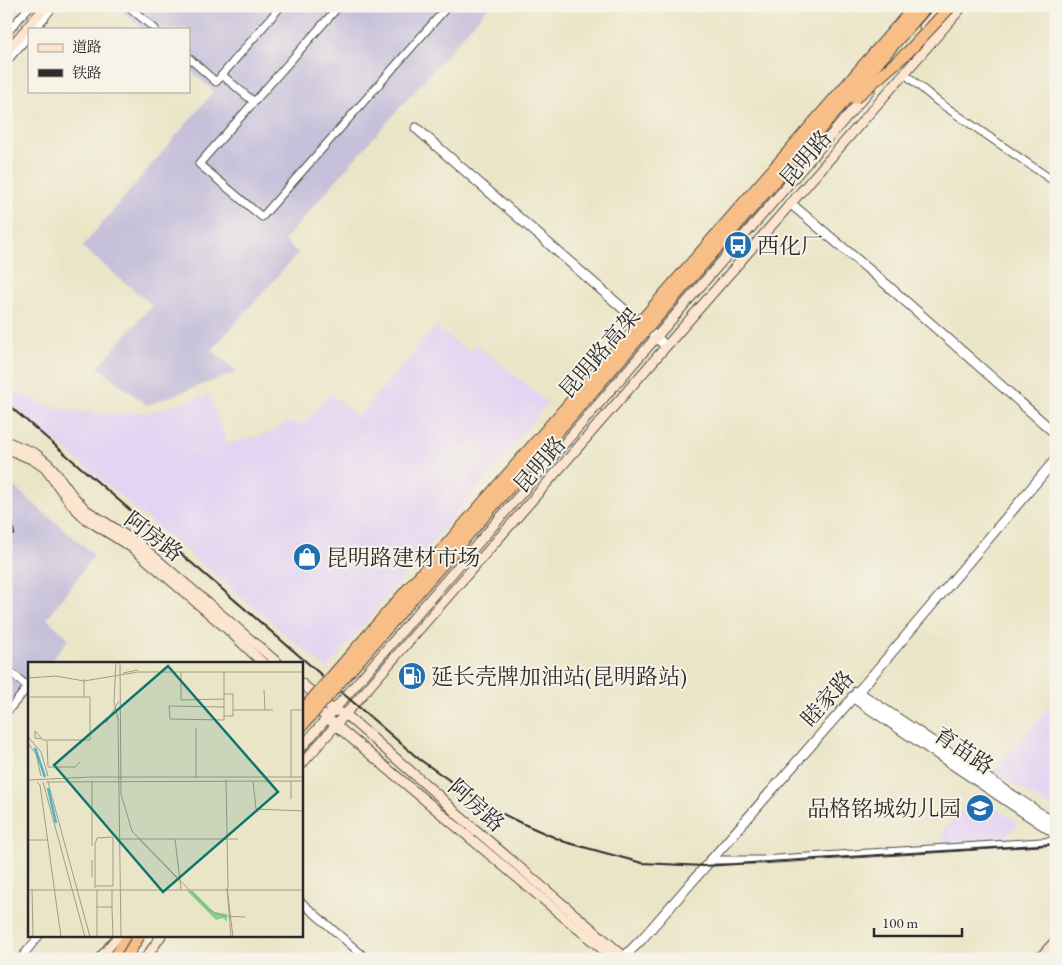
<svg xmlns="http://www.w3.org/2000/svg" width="1062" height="965" viewBox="0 0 1062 965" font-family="'EB Garamond','Noto Serif SC',serif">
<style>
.built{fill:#e4d3f2}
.industrial{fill:#c6c0da}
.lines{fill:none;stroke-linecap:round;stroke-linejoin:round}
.minor-casing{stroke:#484742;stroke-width:9}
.tertiary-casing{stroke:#484742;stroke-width:11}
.secondary-casing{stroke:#484742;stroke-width:11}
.trunk-casing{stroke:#484742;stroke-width:13}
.minor{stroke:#fff;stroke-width:7}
.tertiary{stroke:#fff;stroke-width:9}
.secondary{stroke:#fce5cf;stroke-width:9}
.trunk{stroke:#f7be88;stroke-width:11}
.rail{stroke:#2b2b2b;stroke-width:2}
.trunk-bridge-casing{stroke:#484742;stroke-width:13;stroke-linecap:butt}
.trunk-bridge{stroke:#f7be88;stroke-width:11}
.labels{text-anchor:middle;stroke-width:4;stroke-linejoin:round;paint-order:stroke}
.street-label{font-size:22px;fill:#2b2b2b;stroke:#f7f3e8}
.poi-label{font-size:22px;fill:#2b2b2b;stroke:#f7f3e8;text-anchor:start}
.inset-river{fill:none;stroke:#4bb4ca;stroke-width:2.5}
.inset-road{fill:none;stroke:#9e9b89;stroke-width:1}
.view{fill:#0f766e;fill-opacity:0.15;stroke:#0f766e;stroke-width:2.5}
.inset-edge{fill:none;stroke:#2b2b2b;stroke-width:2.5}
</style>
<rect width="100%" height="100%" fill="#f7f3e8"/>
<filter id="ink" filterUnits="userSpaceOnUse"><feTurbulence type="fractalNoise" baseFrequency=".02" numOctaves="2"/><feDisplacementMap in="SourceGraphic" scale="10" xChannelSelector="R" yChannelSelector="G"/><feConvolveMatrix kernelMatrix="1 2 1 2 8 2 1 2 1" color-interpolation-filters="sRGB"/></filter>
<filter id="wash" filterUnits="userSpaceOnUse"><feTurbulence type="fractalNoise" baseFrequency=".0096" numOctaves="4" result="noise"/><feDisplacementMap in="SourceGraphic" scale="20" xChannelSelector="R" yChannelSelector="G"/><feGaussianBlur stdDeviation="1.12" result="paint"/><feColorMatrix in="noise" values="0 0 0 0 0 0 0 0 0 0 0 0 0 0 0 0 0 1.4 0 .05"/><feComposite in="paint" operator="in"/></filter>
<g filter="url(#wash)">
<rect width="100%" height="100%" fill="#ebe5c7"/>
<g class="built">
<path d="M 436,326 L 468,352 L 476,344 L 548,403 L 327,669 L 6,400 L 6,387 L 43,404 L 71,411 L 107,414 L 148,412 L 188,401 L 209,393 L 227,444 L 266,434 L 288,422 L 302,425 L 330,393 L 358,417 Z"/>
<path d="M 1056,700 L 1056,810 L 993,772 Z"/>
<path d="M 977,793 L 1018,824 L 1003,840 L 943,846 L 942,831 Z"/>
</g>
<g class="industrial">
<path d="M 116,6 L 489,6 L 284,240 L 298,253 L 212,350 L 237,372 L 147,405 L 98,367 L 152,305 L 82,247 L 214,91 L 189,69 L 189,29 L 142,29 Z"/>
<path d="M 6,480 L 94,555 L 47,619 L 69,638 L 49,664 L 29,664 L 29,689 L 6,716 Z"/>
</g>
</g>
<g filter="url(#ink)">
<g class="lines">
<defs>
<g id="minor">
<path d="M 128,6 L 155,29"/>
<path d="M 339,6 L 199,164 L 262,217 L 448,6"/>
<path d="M 35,29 L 54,6"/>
<path d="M 6,34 L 30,6"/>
<path d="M 189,58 L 216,82 L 281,6"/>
<path d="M 6,62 L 29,36"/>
<path d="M 904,73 L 937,101 L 1052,180 L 1056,175"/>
<path d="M 222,75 L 254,102"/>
<path d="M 6,668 L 28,687 L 6,713"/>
<path d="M 709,860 L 761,860 L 1056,841"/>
<path d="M 301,902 L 367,959"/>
<path d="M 20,959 L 39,936"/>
</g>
<g id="tertiary">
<path d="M 416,128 L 666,346"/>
<path d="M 790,203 L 887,285 L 1056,434"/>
<path d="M 857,691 L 1056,824"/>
<path d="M 852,697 L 1056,834"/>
<path d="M 622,959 L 642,939 L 870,678 L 1056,459"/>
</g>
<g id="secondary">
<path d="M 924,27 L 942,6"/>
<path d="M 6,52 L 46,6"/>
<path d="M 6,441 L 36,454 L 47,463 L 53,469 L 72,495 L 86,510 L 139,544 L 279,664"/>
<path d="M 6,448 L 33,460 L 45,468 L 72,505 L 86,519 L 134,549 L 225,627 L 264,664"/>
<path d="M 301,683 L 333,710 L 345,714 L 440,797 L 457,814 L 627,959"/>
<path d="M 301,696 L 614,959"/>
<path d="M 301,748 L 870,90"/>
<path d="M 301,765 L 963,6"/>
<path d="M 99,959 L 118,936"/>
<path d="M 145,959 L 161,936"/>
<path d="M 1039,959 L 1056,940"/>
<path d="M 1048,959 L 1056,950"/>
</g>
<path id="trunk" d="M 114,959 L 129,936"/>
</defs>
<use href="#minor" class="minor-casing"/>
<use href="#tertiary" class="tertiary-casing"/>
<use href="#secondary" class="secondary-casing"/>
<use href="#trunk" class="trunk-casing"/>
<use href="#minor" class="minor"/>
<use href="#tertiary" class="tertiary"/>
<use href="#secondary" class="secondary"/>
<use href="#trunk" class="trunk"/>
<g class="rail">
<path d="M 6,403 L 419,759 L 483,804 L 519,822 L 565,842 L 642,863 L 704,866 L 1056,844"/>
<path d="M 6,487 L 14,535"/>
</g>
<defs>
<g id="trunk-bridge">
<path d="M 855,98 L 908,52 L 951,6"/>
<path d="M 301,712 L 915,6"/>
<path d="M 301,727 L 927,6"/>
<path d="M 125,959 L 139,936"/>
</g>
</defs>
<use href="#trunk-bridge" class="trunk-bridge-casing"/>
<use href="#trunk-bridge" class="trunk-bridge"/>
</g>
</g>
<defs>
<symbol id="bus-disc" viewBox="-11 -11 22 22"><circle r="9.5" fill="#1f6fb2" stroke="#f7f3e8"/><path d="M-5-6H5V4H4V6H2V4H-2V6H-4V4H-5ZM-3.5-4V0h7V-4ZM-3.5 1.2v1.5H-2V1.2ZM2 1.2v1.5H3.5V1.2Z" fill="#fff"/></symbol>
<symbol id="shop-disc" viewBox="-11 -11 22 22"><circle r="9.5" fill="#1f6fb2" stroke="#f7f3e8"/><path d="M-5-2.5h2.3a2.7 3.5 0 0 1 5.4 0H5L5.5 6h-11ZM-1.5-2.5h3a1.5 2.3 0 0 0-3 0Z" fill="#fff"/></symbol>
<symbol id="fuel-disc" viewBox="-11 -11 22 22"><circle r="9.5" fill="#1f6fb2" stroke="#f7f3e8"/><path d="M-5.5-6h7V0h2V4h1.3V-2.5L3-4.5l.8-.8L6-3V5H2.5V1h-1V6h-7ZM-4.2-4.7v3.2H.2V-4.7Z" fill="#fff"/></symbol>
<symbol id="school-disc" viewBox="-11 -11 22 22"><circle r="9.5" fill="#1f6fb2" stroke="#f7f3e8"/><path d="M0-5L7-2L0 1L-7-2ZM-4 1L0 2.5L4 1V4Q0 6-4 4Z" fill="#fff"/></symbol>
</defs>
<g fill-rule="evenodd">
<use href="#bus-disc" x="722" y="229" width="32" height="32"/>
<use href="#shop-disc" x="291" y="541" width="32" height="32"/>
<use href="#fuel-disc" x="396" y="660" width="32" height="32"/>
<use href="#school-disc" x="964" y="792" width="32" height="32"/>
</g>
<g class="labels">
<g class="street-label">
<text transform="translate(805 158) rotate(-49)" y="8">昆明路</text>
<text transform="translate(599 353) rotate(-49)" y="8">昆明路高架</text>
<text transform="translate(539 464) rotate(-49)" y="8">昆明路</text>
<text transform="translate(154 536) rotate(37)" y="8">阿房路</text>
<text transform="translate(827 698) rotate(-48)" y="8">睦家路</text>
<text transform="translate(964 750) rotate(34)" y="8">育苗路</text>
<text transform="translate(477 805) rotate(42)" y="8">阿房路</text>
</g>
<g class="poi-label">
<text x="757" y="253">西化厂</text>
<text x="326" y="565">昆明路建材市场</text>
<text x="431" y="684">延长壳牌加油站(昆明路站)</text>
<text x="961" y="816" text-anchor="end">品格铭城幼儿园</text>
</g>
</g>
<g transform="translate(28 662)">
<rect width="275" height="275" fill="#ebe5c7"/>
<path d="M 159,229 L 165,229 L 186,250 L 199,252 L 199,260 L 195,256 L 188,258 Z" fill="#88d18d"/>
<path class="inset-river" d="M 7,86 L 17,115M 20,126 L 28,161"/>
<path class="inset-road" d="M 88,0 L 86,40 L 90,57 L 93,275M 92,0 L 93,132 L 104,169 L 181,248 L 195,254 L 217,255M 153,10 L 153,38 L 196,37M 196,10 L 196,58 L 142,57 L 141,44 L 196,45M 95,11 L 110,8M 0,16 L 28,14 L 56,19 L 110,10 L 275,10M 236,28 L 237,48M 196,32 L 205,32 L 205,54 L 196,54M 2,35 L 62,35 L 62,78 L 15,78 L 7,69 L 7,76 L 13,77M 56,35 L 56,17M 0,37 L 0,60M 205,48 L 245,48M 78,61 L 91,39M 0,75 L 13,90 L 20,114M 19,79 L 20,105 L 47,105 L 52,100M 0,81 L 8,92 L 13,114M 168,116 L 168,66M 263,116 L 263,48 L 275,48M 0,118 L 63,115 L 275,115M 198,118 L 200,226M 64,119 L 64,184M 225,119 L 228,147 L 275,149M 9,120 L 12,123 L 33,275M 15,120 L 57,275M 18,120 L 275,119M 20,120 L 62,275M 263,137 L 263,119M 90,177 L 210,177M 111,177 L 150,217M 147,177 L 153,227M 0,178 L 20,178M 64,198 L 64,215M 67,224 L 85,224 L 85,175 L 69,176 L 67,182 L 67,226M 4,227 L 5,275M 0,228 L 275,228M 84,228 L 84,245M 68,245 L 84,245 L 85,275M 69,275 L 69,228M 203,275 L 199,226 L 205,275"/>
<path class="view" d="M 140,4 L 250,130 L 135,230 L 26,103 Z"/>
<rect width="275" height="275" class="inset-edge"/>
</g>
<rect width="1062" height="965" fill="none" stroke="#f7f3e8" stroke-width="25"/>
<rect x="28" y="28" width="162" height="65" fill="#f7f3e8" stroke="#a5a39c"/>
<rect x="38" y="44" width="25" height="8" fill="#fce5cf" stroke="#a5a39c"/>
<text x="72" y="52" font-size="15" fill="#2b2b2b">道路</text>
<rect x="38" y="69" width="25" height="8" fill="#2b2b2b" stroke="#a5a39c"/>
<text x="72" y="78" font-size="15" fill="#2b2b2b">铁路</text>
<path d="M874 928v8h88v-8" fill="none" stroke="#2b2b2b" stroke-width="2.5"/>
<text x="882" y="928" font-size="15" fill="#2b2b2b" stroke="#f7f3e8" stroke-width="4" paint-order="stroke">100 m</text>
</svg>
